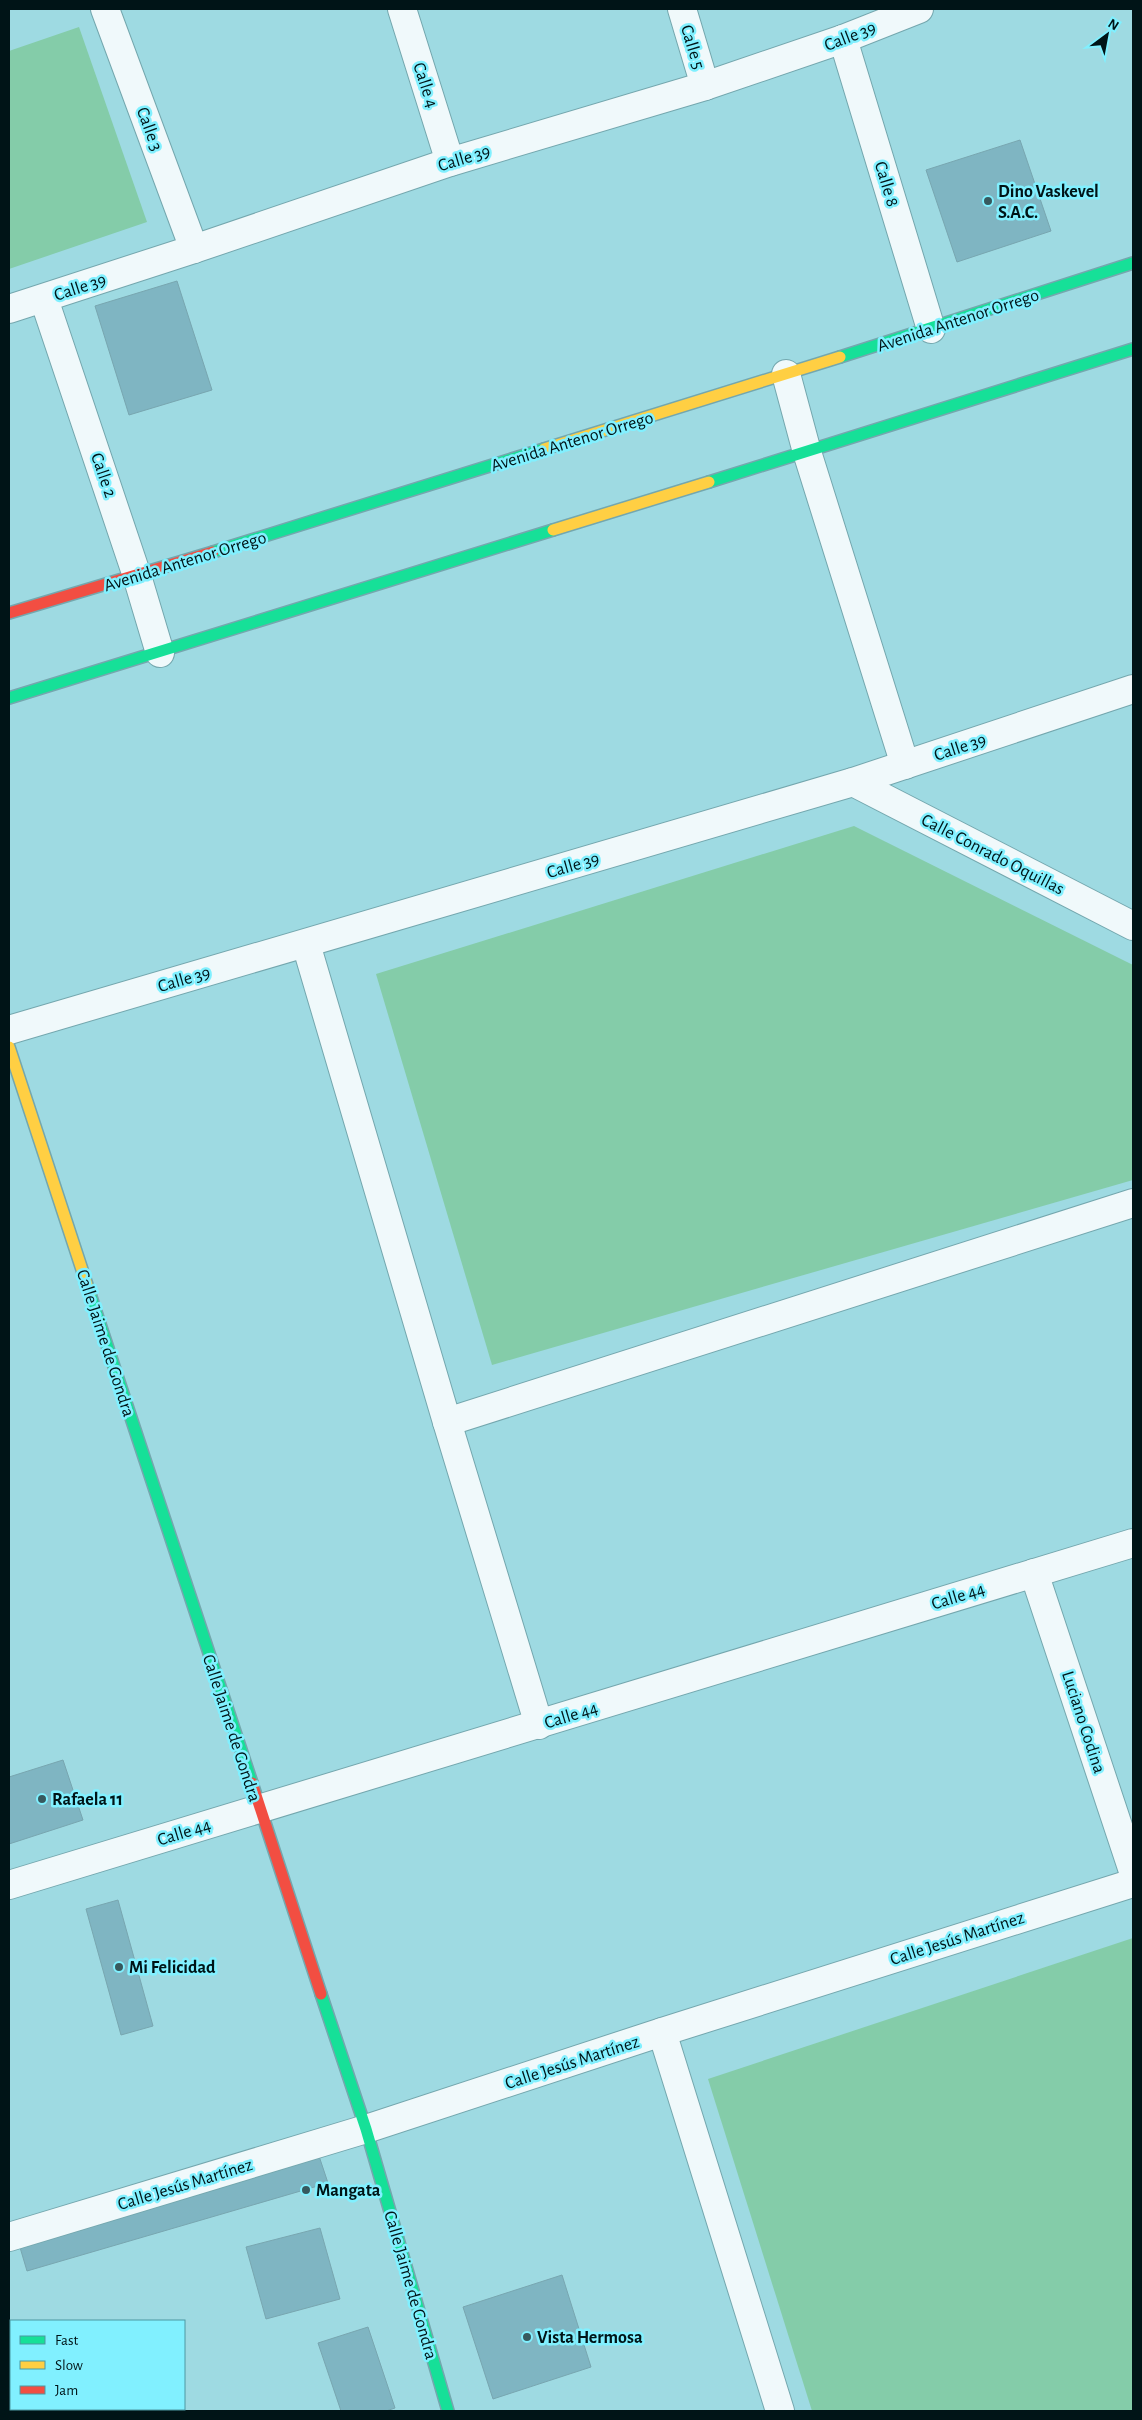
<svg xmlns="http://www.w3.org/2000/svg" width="1142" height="2420" viewBox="0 0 1142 2420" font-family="'Alegreya Sans',sans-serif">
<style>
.green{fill:#84cca9}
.building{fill:#7fb5c2;stroke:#78a6b0}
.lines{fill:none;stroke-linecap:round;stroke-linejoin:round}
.street-casing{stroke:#74a7ae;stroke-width:30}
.fast-casing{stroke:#74a7ae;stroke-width:14}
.slow-casing{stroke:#74a7ae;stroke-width:14}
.jam-casing{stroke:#74a7ae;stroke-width:14}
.street{stroke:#f0f9fb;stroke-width:28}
.fast{stroke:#16e098;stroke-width:11}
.slow{stroke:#ffcf43;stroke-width:11}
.jam{stroke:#f24e42;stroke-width:11}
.poi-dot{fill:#37595e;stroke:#81f0ff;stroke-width:2}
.labels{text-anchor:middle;stroke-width:5;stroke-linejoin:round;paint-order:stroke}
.street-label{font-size:18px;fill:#001417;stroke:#81f0ff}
.poi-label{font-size:18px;font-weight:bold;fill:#001417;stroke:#81f0ff;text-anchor:start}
</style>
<rect width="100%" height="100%" fill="#9edae2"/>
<g class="green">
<path d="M 79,27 L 147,222 L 9,269 L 9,51 Z"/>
<path d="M 854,826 L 1133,965 L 1133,1180 L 492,1365 L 376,974 Z"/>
<path d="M 1133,1938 L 1133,2411 L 812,2411 L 708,2079 Z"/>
</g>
<g class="building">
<path d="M 1020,140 L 1051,231 L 957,262 L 926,170 Z"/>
<path d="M 177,281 L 212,390 L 129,415 L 95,306 Z"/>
<path d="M 63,1760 L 83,1820 L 9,1844 L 9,1777 Z"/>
<path d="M 118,1900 L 153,2026 L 121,2035 L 86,1909 Z"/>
<path d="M 319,2156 L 328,2183 L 27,2271 L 19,2244 Z"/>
<path d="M 320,2228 L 340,2299 L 266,2319 L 246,2247 Z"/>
<path d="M 562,2275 L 591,2367 L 493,2399 L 463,2307 Z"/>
<path d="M 368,2327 L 395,2408 L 386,2411 L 341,2411 L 318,2343 Z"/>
<path d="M 11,2344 L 11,2409 L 36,2409 L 37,2411 L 9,2411 L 9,2345 Z"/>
<path d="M 52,2409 L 91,2409 L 92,2411 L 44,2411 Z"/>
</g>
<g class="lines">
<defs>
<g id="street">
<path d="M 105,9 L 194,249"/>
<path d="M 402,9 L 450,162"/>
<path d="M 682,9 L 705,86"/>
<path d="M 843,39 L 931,329"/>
<path d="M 44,299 L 137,576 L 160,653"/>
<path d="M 9,309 L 194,249 L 450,162 L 705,86 L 843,39 L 919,9"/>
<path d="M 786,374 L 807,452 L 905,765"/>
<path d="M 853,782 L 1133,926"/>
<path d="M 306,944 L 447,1422 L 539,1725"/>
<path d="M 9,1030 L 853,782 L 1133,689"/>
<path d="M 447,1422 L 1133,1203"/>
<path d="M 1034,1573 L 1133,1871"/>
<path d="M 9,1885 L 1133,1543"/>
<path d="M 662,2032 L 780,2411"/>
<path d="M 9,2237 L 366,2129 L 662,2032 L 1133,1883"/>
</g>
<g id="fast">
<path d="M 840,357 L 1133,263"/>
<path d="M 709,482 L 1133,349"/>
<path d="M 213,552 L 544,449"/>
<path d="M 9,698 L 553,530"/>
<path d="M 90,1294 L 252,1783"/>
<path d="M 321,1994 L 366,2129 L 448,2411"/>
</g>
<g id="slow">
<path d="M 544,449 L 840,357"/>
<path d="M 553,530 L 709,482"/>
<path d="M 9,1047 L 90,1294"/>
</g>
<g id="jam">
<path d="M 9,613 L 213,552"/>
<path d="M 252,1783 L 321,1994"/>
</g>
</defs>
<use href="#street" class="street-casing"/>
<use href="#fast" class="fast-casing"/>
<use href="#slow" class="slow-casing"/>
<use href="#jam" class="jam-casing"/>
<use href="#street" class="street"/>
<use href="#fast" class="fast"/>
<use href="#slow" class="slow"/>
<use href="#jam" class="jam"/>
</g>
<g class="poi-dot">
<circle cx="988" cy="201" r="5"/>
<circle cx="42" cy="1799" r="5"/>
<circle cx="119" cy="1967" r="5"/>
<circle cx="306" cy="2190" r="5"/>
<circle cx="527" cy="2337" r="5"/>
</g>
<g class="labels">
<g class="street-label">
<text transform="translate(850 36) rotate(-21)" y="6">Calle 39</text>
<text transform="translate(693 47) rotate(73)" y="6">Calle 5</text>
<text transform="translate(426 85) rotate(72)" y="6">Calle 4</text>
<text transform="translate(150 129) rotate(70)" y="6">Calle 3</text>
<text transform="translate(464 158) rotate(-17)" y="6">Calle 39</text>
<text transform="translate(887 184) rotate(73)" y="6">Calle 8</text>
<text transform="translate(80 287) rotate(-18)" y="6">Calle 39</text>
<text transform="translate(958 320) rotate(-18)" y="6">Avenida Antenor Orrego</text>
<text transform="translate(572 441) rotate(-17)" y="6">Avenida Antenor Orrego</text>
<text transform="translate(104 475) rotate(71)" y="6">Calle 2</text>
<text transform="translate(185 561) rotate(-17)" y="6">Avenida Antenor Orrego</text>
<text transform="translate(960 747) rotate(-18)" y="6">Calle 39</text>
<text transform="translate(993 854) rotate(27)" y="6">Calle Conrado Oquillas</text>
<text transform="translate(573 865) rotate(-16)" y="6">Calle 39</text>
<text transform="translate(184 979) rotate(-16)" y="6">Calle 39</text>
<text transform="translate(106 1343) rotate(72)" y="6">Calle Jaime de Gondra</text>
<text transform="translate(958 1596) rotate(-17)" y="6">Calle 44</text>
<text transform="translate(571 1715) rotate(-17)" y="6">Calle 44</text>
<text transform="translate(1084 1722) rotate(72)" y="6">Luciano Codina</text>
<text transform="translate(232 1728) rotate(72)" y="6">Calle Jaime de Gondra</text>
<text transform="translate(184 1832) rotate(-17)" y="6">Calle 44</text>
<text transform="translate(957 1938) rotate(-18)" y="6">Calle Jesús Martínez</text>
<text transform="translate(572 2062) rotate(-18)" y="6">Calle Jesús Martínez</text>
<text transform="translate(185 2184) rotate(-17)" y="6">Calle Jesús Martínez</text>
<text transform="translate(411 2285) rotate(74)" y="6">Calle Jaime de Gondra</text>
</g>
<g class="poi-label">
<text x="998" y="197">Dino Vaskevel<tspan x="998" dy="21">S.A.C.</tspan></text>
<text x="52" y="1805">Rafaela 11</text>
<text x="129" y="1973">Mi Felicidad</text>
<text x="316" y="2196">Mangata</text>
<text x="537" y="2343">Vista Hermosa</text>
</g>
</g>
<rect width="1142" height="2420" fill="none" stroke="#001417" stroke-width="20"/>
<rect x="10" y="2320" width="175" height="90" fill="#81f0ff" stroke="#4d98a2"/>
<rect x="20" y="2336" width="25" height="8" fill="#16e098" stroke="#4d98a2"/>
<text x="55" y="2345" font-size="15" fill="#001417">Fast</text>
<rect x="20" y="2361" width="25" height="8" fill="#ffcf43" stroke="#4d98a2"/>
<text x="55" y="2370" font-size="15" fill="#001417">Slow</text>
<rect x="20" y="2386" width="25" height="8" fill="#f24e42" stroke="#4d98a2"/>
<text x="55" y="2395" font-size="15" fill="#001417">Jam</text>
<g transform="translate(1107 35) rotate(32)" stroke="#81f0ff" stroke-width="4" paint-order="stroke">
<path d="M0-4L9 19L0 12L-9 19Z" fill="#001417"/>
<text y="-8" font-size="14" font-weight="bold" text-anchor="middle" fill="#001417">N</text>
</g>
</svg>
